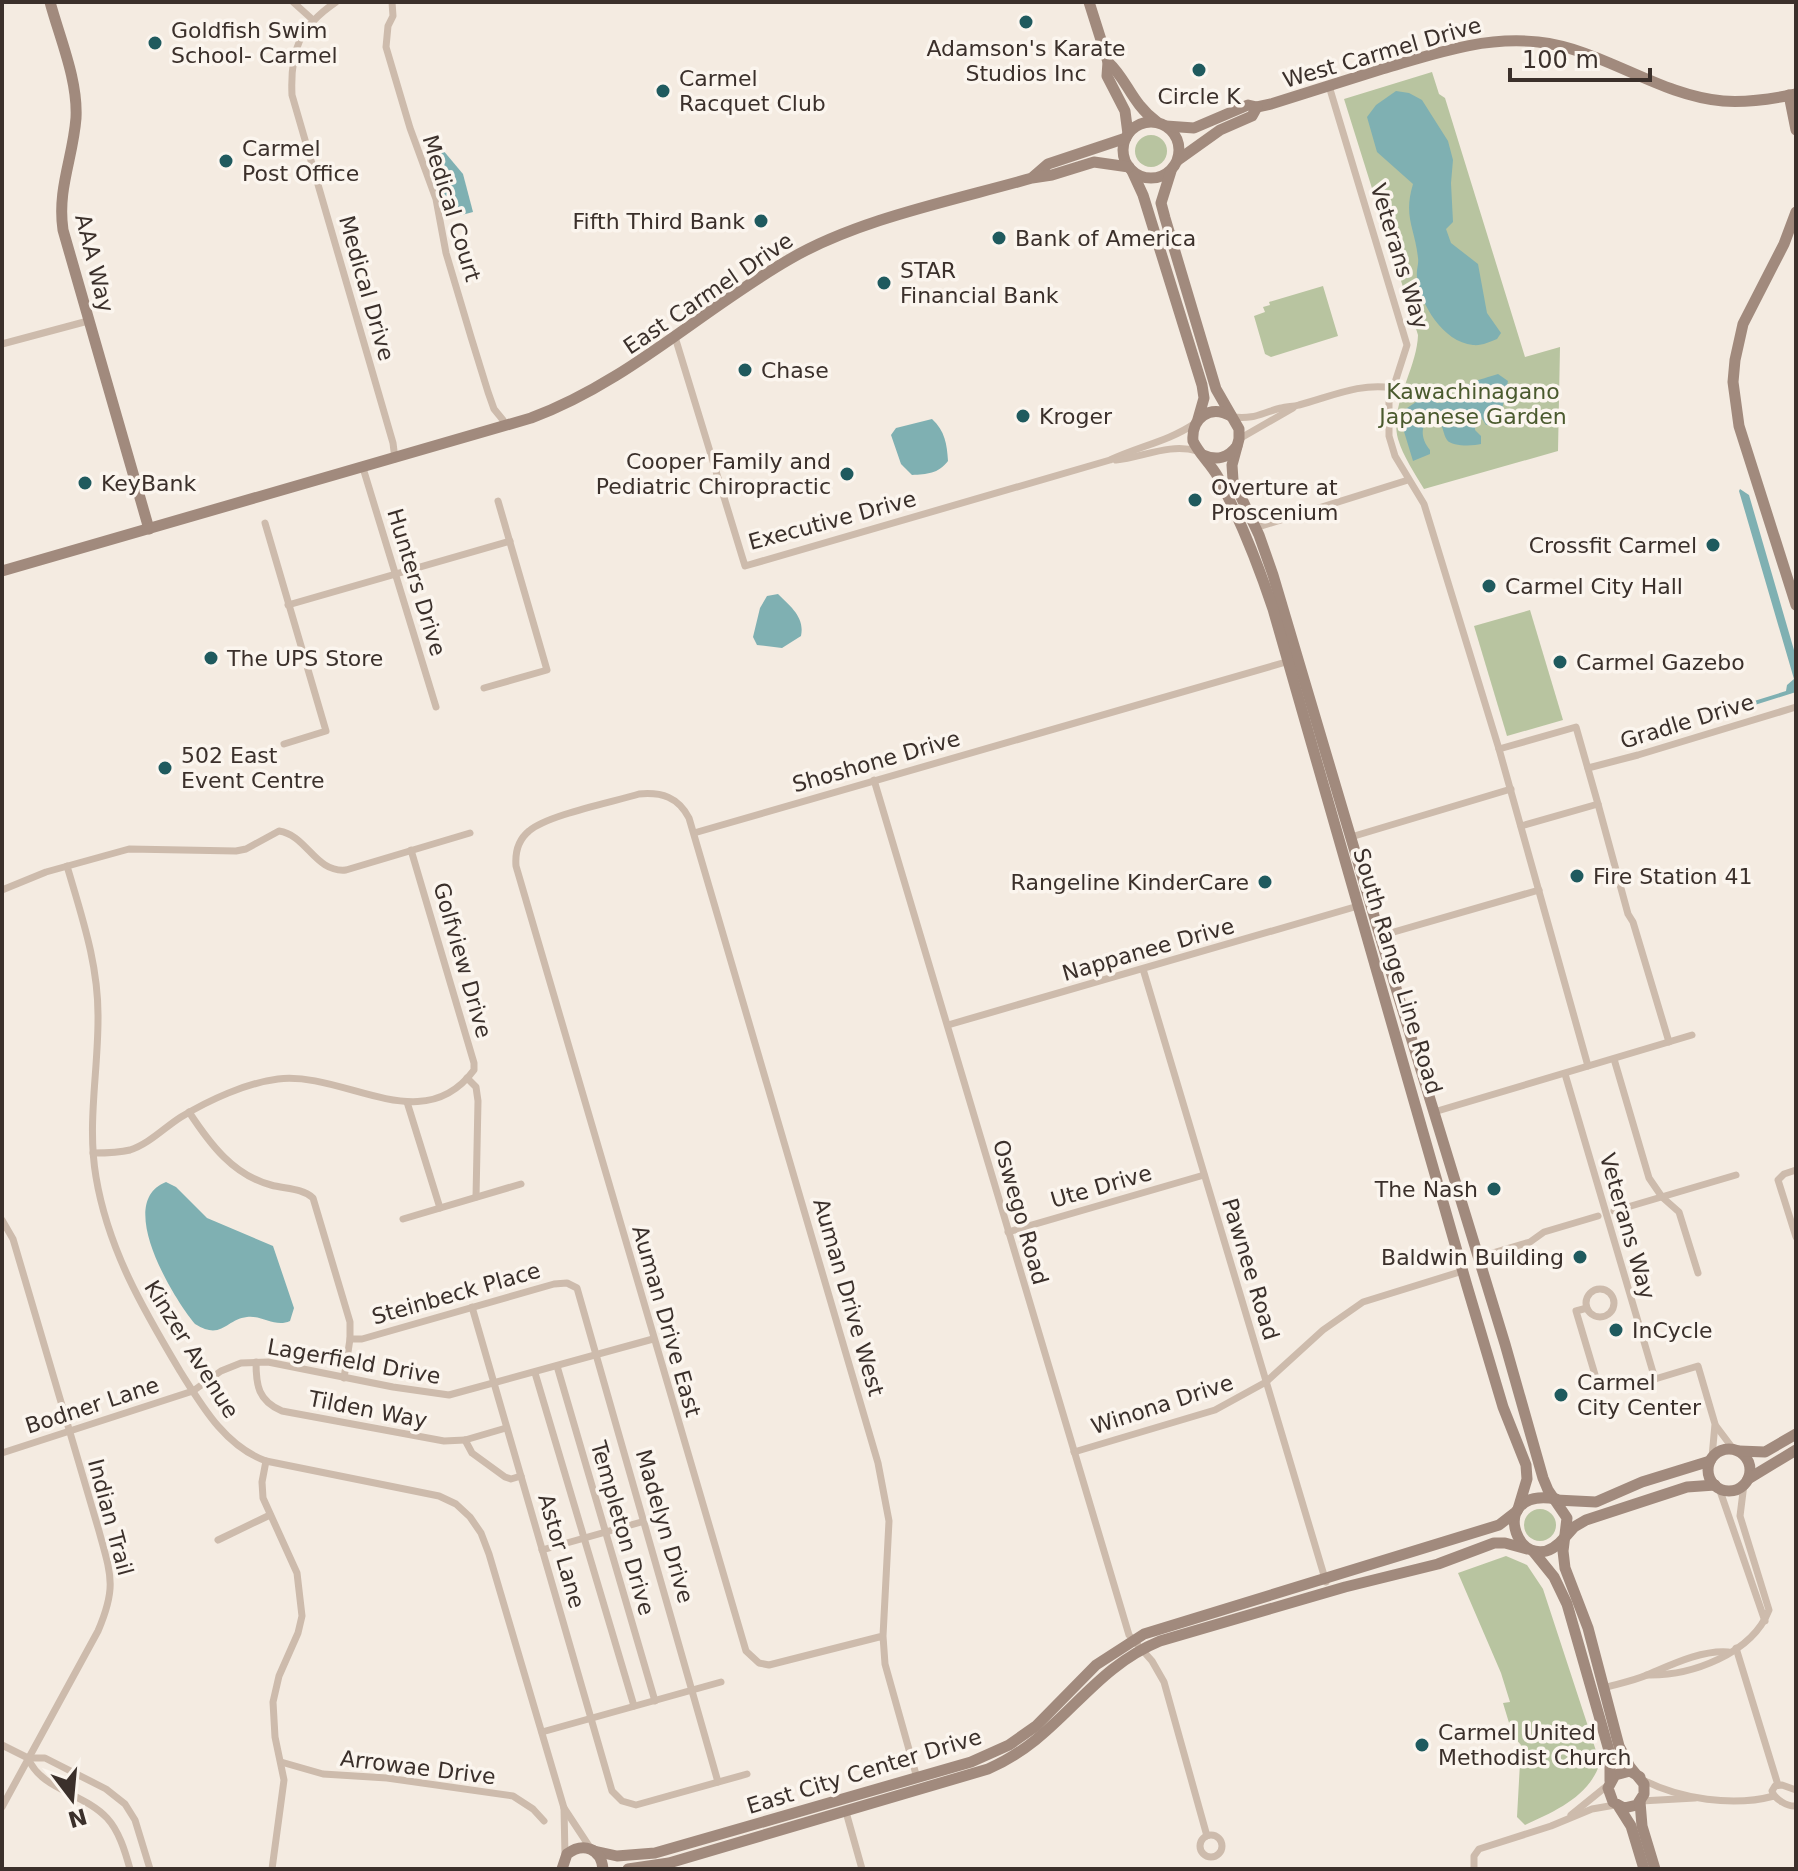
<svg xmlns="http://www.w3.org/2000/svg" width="1798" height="1871" viewBox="0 0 1798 1871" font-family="'DejaVu Sans',sans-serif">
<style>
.green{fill:#b8c4a0}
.water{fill:#7fb0b2}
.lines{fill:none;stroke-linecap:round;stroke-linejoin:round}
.street{stroke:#cdbbac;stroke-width:7}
.secondary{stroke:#a18a7d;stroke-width:11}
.poi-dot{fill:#1f5a5e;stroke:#fbf5ee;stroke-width:3}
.labels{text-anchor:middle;stroke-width:7;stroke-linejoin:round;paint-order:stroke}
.poi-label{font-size:22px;fill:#3b302b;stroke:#fbf5ee;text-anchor:start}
.street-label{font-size:22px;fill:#3b302b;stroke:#fbf5ee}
.park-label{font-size:22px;fill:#4a5a2e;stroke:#fbf5ee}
</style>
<rect width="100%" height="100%" fill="#f4ebe1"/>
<g class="green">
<path d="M 1432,72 L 1439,94 L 1445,98 L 1525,357 L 1560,347 L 1558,451 L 1424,489 C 1415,474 1403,456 1398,439 C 1389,406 1417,369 1418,335 L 1344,99 Z"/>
<circle cx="1151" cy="151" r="16"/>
<path d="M 1323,286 L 1338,336 L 1271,357 L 1265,354 L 1254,316 L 1265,312 L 1263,307 L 1270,305 L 1269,302 Z"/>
<path d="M 1530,610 L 1563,720 L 1507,736 L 1474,626 Z"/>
<circle cx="1540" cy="1525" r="16"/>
<path d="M 1506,1556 L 1527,1565 L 1543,1589 L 1600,1763 C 1589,1797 1555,1811 1525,1825 L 1517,1817 L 1521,1745 L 1513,1736 L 1503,1703 L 1510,1702 L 1501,1673 L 1458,1573 Z"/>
</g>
<g class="water">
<path d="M 1396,91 L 1409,93 L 1422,100 L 1448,141 L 1453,160 L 1451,183 L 1453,222 L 1446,229 L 1451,243 L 1478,264 L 1487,313 L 1501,333 L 1497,339 C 1490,342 1481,346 1473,345 C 1443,342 1420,304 1417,277 C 1416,270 1419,264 1418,258 C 1415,228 1403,217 1413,184 L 1377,152 L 1367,117 L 1376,105 Z"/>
<path d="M 437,143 L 463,174 L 473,212 L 458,216 L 449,214 L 429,149 L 430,146 Z"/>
<path d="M 1498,374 L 1508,381 L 1499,424 L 1486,425 L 1479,414 L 1476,415 L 1475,430 L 1481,436 L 1481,444 C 1474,446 1452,447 1447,440 C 1443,434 1443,426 1439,420 C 1418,418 1420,439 1430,450 L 1430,454 L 1413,461 L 1402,425 L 1404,410 L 1422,398 L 1432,399 L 1437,403 C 1463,400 1456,392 1471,383 C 1479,379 1490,377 1498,374 Z"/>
<path d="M 932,419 C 945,431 947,444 948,461 C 938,474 927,474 912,475 L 901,464 L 891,435 L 896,428 Z"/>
<path d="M 1740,489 L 1749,495 L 1796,657 L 1796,692 L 1742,709 L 1738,706 L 1786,691 L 1787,685 L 1794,679 L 1739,491 Z"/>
<path d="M 778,594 C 790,606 805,617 801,636 L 782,648 L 757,645 L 753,637 L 760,608 L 767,596 Z"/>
<path d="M 166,1182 L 176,1187 L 207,1218 L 273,1246 L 294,1308 L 290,1321 C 275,1328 263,1315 247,1317 C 226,1319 222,1341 195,1324 C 174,1299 114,1202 166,1182 Z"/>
</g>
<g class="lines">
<g class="street">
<path d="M 293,2 L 313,20"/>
<path d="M 336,2 C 299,27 290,51 292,95 L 393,443 L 395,459"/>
<path d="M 392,2 L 393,16 L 388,26 L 386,47 L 410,128 L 436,199 L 446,253 L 471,337 L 488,392 L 494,409 L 503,420 L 503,427"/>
<path d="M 1329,86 L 1407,345 L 1389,401 L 1389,436 L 1395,456 L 1424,504 L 1499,749 L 1588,1066"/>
<path d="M 675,337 L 745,566 L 1110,460 C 1137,447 1169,441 1194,424"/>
<path d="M 2,344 L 88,321"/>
<path d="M 1232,417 C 1257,419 1258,414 1281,408 C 1287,406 1293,407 1299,405 C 1330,397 1361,382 1393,388"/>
<path d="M 1239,439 L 1293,408"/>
<path d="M 1116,460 C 1143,457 1170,443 1197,451"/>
<path d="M 363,468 L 436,707"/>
<path d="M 265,523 L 326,731 L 284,744"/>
<path d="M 1255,528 L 1408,480"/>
<path d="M 288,605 L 510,541"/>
<path d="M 484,688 L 547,670 L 498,501"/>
<path d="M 1499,749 L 1576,727 L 1598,804 L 1521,826"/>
<path d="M 1588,768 L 1638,755 L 1796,707"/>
<path d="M 874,780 L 1129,1635 L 1152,1661 L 1164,1682 L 1207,1836"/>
<path d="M 1598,804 L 1628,914 L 1633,922 L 1669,1042"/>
<path d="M 694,833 L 1286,662"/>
<path d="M 1351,837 L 1511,789"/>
<path d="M 67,866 C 82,917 99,966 98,1020 C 98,1072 87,1125 96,1177 C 108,1249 143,1309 180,1371 C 202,1406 225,1446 266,1461 L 439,1496 L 456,1504 L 470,1517 L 481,1533 L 489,1554 L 564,1808 L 565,1856"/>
<path d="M 2,890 L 46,872 L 129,849 L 236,851 L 246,849 L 279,831 C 307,835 315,873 346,870 L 470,833"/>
<path d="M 1380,936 L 1539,890"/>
<path d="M 1143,969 L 1326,1582"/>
<path d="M 948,1025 L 1358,906"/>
<path d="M 1614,1059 L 1649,1178 L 1662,1197 L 1679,1212 L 1698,1273"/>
<path d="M 1565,1074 L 1655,1379 L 1698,1366 L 1715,1424 L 1712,1457"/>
<path d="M 467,1078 L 476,1087 L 478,1101 L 476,1197"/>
<path d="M 407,1102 L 440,1208"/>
<path d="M 189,1112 C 210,1144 233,1175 271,1185 C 285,1189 302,1188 313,1198 L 350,1322 L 350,1339 L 344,1378"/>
<path d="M 1434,1112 L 1692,1035"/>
<path d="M 93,1153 C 105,1153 118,1153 130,1150 C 149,1144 165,1127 181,1117 C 209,1100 246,1083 278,1079 C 345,1071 422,1140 474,1070 L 474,1063 L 411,850"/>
<path d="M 1796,1170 L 1784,1174 L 1778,1180 L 1796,1237"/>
<path d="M 1614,1211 L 1736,1175"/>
<path d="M 403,1219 L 521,1184"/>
<path d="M 2,1220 L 13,1239 L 99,1531 C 111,1575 117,1587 98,1631 L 2,1807"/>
<path d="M 1008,1232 L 1204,1175"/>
<path d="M 1479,1257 L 1530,1242 L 1544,1232 L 1598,1216"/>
<circle cx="1600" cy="1303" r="14"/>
<path d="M 472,1307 L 612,1791 L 622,1801 L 636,1805 L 747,1774"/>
<path d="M 1587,1308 L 1576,1311 L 1599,1388 L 1607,1389 L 1655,1379"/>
<path d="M 350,1339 L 362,1339 L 554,1284 L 567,1283 L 577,1288 L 718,1782"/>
<path d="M 256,1362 C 256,1385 258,1401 282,1411 L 444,1441 L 465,1440 L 506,1428"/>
<path d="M 557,1366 L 655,1701"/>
<path d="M 535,1373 L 634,1706"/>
<path d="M 1716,1426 L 1734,1450"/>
<path d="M 465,1440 L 472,1453 L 505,1477 L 511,1479 L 521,1476"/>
<path d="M 1074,1452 L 1215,1410 L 1266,1382 L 1323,1330 L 1363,1302 L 1463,1271"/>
<path d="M 2,1453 L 193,1391 L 221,1371 L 241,1363 L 268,1362 L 393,1387 L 449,1395 L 653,1339"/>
<path d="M 266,1461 L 262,1482 L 263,1498 L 297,1573 L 302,1616 L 298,1633 L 279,1676 L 273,1702 L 275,1737 L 284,1780 L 272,1869"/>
<path d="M 1719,1488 L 1765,1621"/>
<path d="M 218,1540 L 270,1515"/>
<path d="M 542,1550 L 645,1521"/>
<path d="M 883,1636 L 769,1665 L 759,1663 L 746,1651 L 516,866 C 515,853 518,840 529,831 C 547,815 613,802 639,794 C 662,792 678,797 689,818 L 878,1463 L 889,1521 L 883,1636 L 885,1664 L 917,1778"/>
<path d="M 1736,1648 L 1778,1785"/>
<path d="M 1647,1675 C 1691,1676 1752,1654 1769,1610 L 1740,1516 L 1744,1484"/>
<path d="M 1603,1688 C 1617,1684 1633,1681 1647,1675 C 1671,1665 1701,1650 1728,1652"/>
<path d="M 542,1732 L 721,1682"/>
<path d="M 2,1745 L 28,1758 L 45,1758 L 106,1789 L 125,1804 L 135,1820 L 150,1869"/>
<path d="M 28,1758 C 41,1790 84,1793 107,1818 C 119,1831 125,1851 130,1869"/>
<path d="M 281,1762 L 323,1774 L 387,1778 L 513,1796 L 533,1809 L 544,1821"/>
<path d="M 1643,1780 C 1680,1799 1733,1807 1774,1796"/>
<path d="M 1796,1790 L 1782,1785 L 1775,1786 L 1772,1791 C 1774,1799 1788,1807 1796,1806"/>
<path d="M 1641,1801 L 1695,1798"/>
<path d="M 564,1808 L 591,1849"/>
<path d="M 846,1812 L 862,1869"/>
<path d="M 1571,1815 L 1608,1785"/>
<circle cx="1211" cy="1846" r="11"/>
<path d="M 1474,1869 L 1474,1856 L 1479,1849 L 1551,1826 L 1592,1809 L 1615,1805"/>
</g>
<g class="secondary">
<path d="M 50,2 C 60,39 78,80 76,118 C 73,158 57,189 63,230 L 149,529"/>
<path d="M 1089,2 L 1108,62 L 1107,76 L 1125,111 L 1128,134"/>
<path d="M 1108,62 C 1127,79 1131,103 1157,122"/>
<path d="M 1789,95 L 1796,130"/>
<circle cx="1151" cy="150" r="28"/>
<path d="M 1166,126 L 1194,128 L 1248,105 L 1257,107 L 1271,104 C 1308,92 1345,81 1382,69 C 1434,54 1483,36 1538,42 C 1603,49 1657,95 1723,101 C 1748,103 1772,99 1796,94"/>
<path d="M 1178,160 L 1220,130 L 1252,116 L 1257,107"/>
<path d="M 1132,171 L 1143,195 L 1202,385 L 1204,398 L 1198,419"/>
<path d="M 1171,171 L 1161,203 L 1165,218 L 1216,389 L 1239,429 L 1239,439 L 1232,465 L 1233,480 L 1259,535 L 1273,575 L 1380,936 L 1505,1344 L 1543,1478 L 1548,1490 L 1567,1518 L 1563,1551 L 1565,1568 L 1588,1628 L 1619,1746 L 1630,1767 L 1644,1784 L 1644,1794 L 1637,1805 L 1624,1808 L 1613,1802 L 1608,1788 L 1615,1775 L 1630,1771 L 1640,1777"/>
<path d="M 1033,177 L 1048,164 L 1126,138"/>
<path d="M 1796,212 L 1784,244 L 1743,324 L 1735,360 L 1733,382 L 1739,426 L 1796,605"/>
<path d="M 1231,416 C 1210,404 1191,418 1193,441 C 1199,454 1211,464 1218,477 C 1240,519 1258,564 1273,609 L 1467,1286 L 1503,1407 L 1526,1465 L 1527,1479 L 1518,1509"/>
<path d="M 1203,455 C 1217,461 1228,458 1237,446"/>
<path d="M 2,571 L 531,418 C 628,382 701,310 790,259 C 858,219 955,200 1032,178 L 1052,175 L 1094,162 L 1129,167"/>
<circle cx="1729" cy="1470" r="21"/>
<path d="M 1739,1451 L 1765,1452 L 1796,1434"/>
<path d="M 1748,1479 L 1796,1450"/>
<path d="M 1556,1499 C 1481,1486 1522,1589 1565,1537"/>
<path d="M 1556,1500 L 1596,1502 L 1642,1482 L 1710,1461"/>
<path d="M 1566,1536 L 1574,1527 L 1586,1520 L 1687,1487 L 1715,1485"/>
<path d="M 1533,1551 L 1554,1577 L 1567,1604 L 1610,1754 L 1610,1781"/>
<path d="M 1640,1802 L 1642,1826 L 1655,1869"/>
<path d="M 1619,1807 L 1631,1826 L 1644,1869"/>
<path d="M 594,1851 L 617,1856 L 655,1853 L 971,1762 L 1009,1745 L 1036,1726 L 1096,1665 L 1144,1634 L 1499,1525 L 1517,1511"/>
<path d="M 562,1869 L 567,1854 C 583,1842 601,1848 603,1869"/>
<path d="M 628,1869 L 669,1863 L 988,1769 C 1062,1737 1087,1671 1160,1641 L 1345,1587 L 1438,1564 L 1494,1543 L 1505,1543 L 1527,1549"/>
</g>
</g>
<g class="poi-dot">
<circle cx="1026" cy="22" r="8"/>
<circle cx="155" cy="43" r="8"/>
<circle cx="1199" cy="70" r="8"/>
<circle cx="663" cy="91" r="8"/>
<circle cx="226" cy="161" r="8"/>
<circle cx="761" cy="221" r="8"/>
<circle cx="999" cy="238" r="8"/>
<circle cx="884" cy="283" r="8"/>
<circle cx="745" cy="370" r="8"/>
<circle cx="1023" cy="416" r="8"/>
<circle cx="847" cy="474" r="8"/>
<circle cx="85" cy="483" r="8"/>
<circle cx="1195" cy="500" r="8"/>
<circle cx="1713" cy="545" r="8"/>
<circle cx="1489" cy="586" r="8"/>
<circle cx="211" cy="658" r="8"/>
<circle cx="1560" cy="662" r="8"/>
<circle cx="165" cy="768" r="8"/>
<circle cx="1577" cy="876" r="8"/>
<circle cx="1265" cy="882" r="8"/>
<circle cx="1494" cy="1189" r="8"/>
<circle cx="1580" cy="1257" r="8"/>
<circle cx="1616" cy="1330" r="8"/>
<circle cx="1561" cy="1395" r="8"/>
<circle cx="1422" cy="1745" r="8"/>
</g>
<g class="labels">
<g class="poi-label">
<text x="171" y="38">Goldfish Swim<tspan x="171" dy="25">School- Carmel</tspan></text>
<text x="1026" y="56" text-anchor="middle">Adamson's Karate<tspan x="1026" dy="25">Studios Inc</tspan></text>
<text x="679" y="86">Carmel<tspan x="679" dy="25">Racquet Club</tspan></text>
<text x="1199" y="104" text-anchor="middle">Circle K</text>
<text x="242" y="156">Carmel<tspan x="242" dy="25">Post Office</tspan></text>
<text x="745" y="229" text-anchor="end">Fifth Third Bank</text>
<text x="1015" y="246">Bank of America</text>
<text x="900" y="278">STAR<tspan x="900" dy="25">Financial Bank</tspan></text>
<text x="761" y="378">Chase</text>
<text x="1039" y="424">Kroger</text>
<text x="831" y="469" text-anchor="end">Cooper Family and<tspan x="831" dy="25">Pediatric Chiropractic</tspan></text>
<text x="101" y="491">KeyBank</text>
<text x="1211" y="495">Overture at<tspan x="1211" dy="25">Proscenium</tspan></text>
<text x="1697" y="553" text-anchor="end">Crossfit Carmel</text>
<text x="1505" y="594">Carmel City Hall</text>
<text x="227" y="666">The UPS Store</text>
<text x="1576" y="670">Carmel Gazebo</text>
<text x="181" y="763">502 East<tspan x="181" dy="25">Event Centre</tspan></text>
<text x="1593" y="884">Fire Station 41</text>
<text x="1249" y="890" text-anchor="end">Rangeline KinderCare</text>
<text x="1478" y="1197" text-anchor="end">The Nash</text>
<text x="1564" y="1265" text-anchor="end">Baldwin Building</text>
<text x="1632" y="1338">InCycle</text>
<text x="1577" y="1390">Carmel<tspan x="1577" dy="25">City Center</tspan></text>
<text x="1438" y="1740">Carmel United<tspan x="1438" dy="25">Methodist Church</tspan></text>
</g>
<g class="street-label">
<text transform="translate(1382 52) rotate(-16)" y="8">West Carmel Drive</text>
<text transform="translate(452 208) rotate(73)" y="8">Medical Court</text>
<text transform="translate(1400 256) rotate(73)" y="8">Veterans Way</text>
<text transform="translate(95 263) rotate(76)" y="8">AAA Way</text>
<text transform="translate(367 288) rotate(74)" y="8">Medical Drive</text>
<text transform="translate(708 293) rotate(-34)" y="8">East Carmel Drive</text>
<text transform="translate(832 520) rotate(-15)" y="8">Executive Drive</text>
<text transform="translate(417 582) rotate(73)" y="8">Hunters Drive</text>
<text transform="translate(1687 721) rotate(-17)" y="8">Gradle Drive</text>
<text transform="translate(876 761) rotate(-16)" y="8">Shoshone Drive</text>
<text transform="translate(1148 949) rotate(-16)" y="8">Nappanee Drive</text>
<text transform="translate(463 960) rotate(74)" y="8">Golfview Drive</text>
<text transform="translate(1398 971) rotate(73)" y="8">South Range Line Road</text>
<text transform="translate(1101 1186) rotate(-16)" y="8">Ute Drive</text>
<text transform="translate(1021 1212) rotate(74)" y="8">Oswego Road</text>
<text transform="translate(1628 1226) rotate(74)" y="8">Veterans Way</text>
<text transform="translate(1251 1269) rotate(73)" y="8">Pawnee Road</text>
<text transform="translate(456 1293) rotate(-16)" y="8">Steinbeck Place</text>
<text transform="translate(849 1297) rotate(74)" y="8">Auman Drive West</text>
<text transform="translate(667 1321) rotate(74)" y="8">Auman Drive East</text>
<text transform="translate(192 1349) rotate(58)" y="8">Kinzer Avenue</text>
<text transform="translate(354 1361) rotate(10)" y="8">Lagerfield Drive</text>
<text transform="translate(1162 1404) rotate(-18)" y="8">Winona Drive</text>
<text transform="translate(92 1405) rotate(-18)" y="8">Bodner Lane</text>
<text transform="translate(368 1409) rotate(11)" y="8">Tilden Way</text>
<text transform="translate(111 1517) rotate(75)" y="8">Indian Trail</text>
<text transform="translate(665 1526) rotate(74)" y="8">Madelyn Drive</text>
<text transform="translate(623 1528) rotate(74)" y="8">Templeton Drive</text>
<text transform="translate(562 1551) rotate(74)" y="8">Astor Lane</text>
<text transform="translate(418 1767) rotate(7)" y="8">Arrowae Drive</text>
<text transform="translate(864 1771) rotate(-17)" y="8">East City Center Drive</text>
</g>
<g class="park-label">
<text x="1473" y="399">Kawachinagano<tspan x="1473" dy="25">Japanese Garden</tspan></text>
</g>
</g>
<rect width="1798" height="1871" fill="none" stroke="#3b302b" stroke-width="8"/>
<g transform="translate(72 1799) rotate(164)" stroke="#fbf5ee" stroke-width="6" paint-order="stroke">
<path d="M0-6L14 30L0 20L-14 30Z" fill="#3b302b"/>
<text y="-12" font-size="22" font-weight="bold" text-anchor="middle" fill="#3b302b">N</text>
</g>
<path d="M1510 68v12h140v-12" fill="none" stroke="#3b302b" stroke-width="4"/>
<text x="1522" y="68" font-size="24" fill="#3b302b" stroke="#fbf5ee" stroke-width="6" paint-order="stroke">100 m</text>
</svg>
